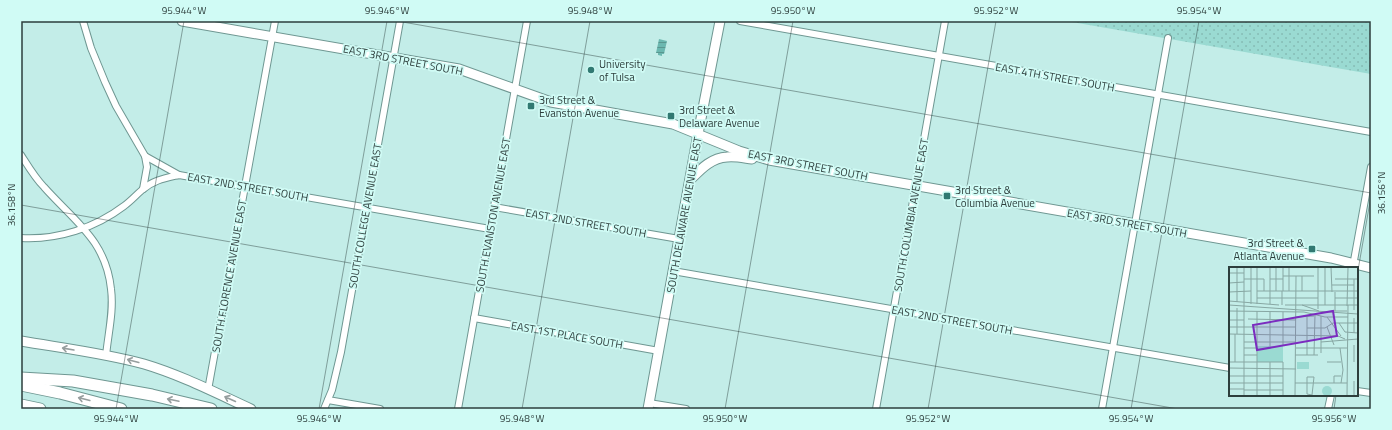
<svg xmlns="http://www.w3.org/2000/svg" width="1392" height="430" viewBox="0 0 1392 430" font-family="'Titillium Web',sans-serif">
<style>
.park{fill:url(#park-dots)}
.water{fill:url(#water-rules)}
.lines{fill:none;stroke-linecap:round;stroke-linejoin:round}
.street-casing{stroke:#6f9792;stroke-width:8}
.secondary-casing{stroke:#6f9792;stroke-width:11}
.highway-casing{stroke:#6f9792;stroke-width:13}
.street{stroke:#fff;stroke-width:6}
.secondary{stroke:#fff;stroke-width:9}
.highway{stroke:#fff;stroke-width:11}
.oneway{stroke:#969e9e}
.ticks{fill:none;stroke:#2d3e3c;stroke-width:1;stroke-opacity:0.45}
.poi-dot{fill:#317972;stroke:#d0fbf5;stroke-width:1.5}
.labels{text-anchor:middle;stroke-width:3.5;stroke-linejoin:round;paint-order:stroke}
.street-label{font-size:11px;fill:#2d3e3c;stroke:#d0fbf5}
.poi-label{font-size:11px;fill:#2d3e3c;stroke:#d0fbf5;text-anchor:start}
.inset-road{fill:none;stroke:#87a7a3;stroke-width:1}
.view{fill:#7b2cbf;fill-opacity:0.15;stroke:#7b2cbf;stroke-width:2}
.inset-edge{fill:none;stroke:#2d3e3c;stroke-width:2}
.neatline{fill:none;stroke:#2d3e3c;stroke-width:1.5}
.ticks-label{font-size:10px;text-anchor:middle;fill:#2d3e3c}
</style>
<defs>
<pattern id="park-dots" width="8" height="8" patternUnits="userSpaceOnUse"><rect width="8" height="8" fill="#9adad2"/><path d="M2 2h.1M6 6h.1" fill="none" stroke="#85bcb5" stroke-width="1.8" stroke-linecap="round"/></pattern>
<pattern id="water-rules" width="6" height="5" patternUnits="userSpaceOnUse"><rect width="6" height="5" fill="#6cb8b0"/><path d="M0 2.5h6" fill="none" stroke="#599790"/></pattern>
</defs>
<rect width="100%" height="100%" fill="#c3ede8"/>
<path class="park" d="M 1066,21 L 1371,21 L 1371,74 Z"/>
<path class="water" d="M 659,39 L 667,41 L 664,54 L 662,54 L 662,56 L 658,55 L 658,53 L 656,53 Z"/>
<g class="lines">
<defs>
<g id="street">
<path d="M 83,21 L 91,48 L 105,82 L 116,106 L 145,156 L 147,167 L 143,189"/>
<path d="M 740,21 L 1371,132"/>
<path d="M 21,155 C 28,166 35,178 44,187 C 74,221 106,240 111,289 C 114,311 108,334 106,356"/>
<path d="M 145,156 L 179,175"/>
<path d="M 494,207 L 679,239"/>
<path d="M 21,238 C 58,240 95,228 124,206 C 131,201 136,195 142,190 C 153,180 166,178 179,175 L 490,229"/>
<path d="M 1353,266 L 1371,167"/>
<path d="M 673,271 L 1230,368"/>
<path d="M 474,318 L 659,351"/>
<path d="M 208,390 L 275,21"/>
<path d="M 1357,391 L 1371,393"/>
<path d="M 328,400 L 380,409"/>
<path d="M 649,403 L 686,409"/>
<path d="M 324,409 L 332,390 L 341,352 L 400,21"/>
<path d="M 458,409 L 527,21"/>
<path d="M 876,409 L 945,21"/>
<path d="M 1102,409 L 1168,38"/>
<path d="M 1328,409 L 1331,395"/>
</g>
<g id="secondary">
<path d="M 182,21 L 459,69 L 551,102 L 673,124 L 739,151 L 769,160 L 1331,258 L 1371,268"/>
<path d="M 691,179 C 701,169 711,158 727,157 C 735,156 744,158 752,159"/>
<path d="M 21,341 C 62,348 104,353 144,364 C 181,375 216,393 251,409"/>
<path d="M 648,409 L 698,134 L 720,21"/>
</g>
<g id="highway">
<path d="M 21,378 L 73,381 L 152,395 L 211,409"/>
<path d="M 21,385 L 60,393 L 121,409"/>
<path d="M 21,405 L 40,409"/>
</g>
</defs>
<use href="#street" class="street-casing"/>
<use href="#secondary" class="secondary-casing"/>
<use href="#highway" class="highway-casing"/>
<use href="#street" class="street"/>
<use href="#secondary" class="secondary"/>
<use href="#highway" class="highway"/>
</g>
<defs><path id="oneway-shaft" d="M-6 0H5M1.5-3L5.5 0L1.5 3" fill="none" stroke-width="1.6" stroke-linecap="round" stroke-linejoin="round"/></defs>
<g class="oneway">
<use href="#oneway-shaft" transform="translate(68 349) rotate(-170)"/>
<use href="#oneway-shaft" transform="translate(133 361) rotate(-165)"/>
<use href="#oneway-shaft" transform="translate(84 399) rotate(-166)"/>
<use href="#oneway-shaft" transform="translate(230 399) rotate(-156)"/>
<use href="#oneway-shaft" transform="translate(173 400) rotate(-168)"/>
</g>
<path class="ticks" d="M 397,21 L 1371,193M 21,205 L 1178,409M 1357,276 L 1371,196M 116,409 L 184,21M 319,409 L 387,21M 522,409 L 590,21M 725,409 L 793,21M 928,409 L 996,21M 1131,409 L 1199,21M 1334,409 L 1336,395"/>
<g class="poi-dot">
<circle cx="591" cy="70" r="4"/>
<rect x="527" y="102" width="8" height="8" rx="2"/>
<rect x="667" y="112" width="8" height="8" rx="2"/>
<rect x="943" y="192" width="8" height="8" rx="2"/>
<rect x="1308" y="245" width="8" height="8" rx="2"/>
</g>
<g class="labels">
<g class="street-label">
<text transform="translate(403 60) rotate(11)" y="4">EAST 3RD STREET SOUTH</text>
<text transform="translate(1055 77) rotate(10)" y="4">EAST 4TH STREET SOUTH</text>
<text transform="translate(808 165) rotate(11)" y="4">EAST 3RD STREET SOUTH</text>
<text transform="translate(248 187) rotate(10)" y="4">EAST 2ND STREET SOUTH</text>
<text transform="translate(493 215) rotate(-80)" y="4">SOUTH EVANSTON AVENUE EAST</text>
<text transform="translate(684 215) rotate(-80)" y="4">SOUTH DELAWARE AVENUE EAST</text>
<text transform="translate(911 215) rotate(-80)" y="4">SOUTH COLUMBIA AVENUE EAST</text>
<text transform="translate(365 216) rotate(-80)" y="4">SOUTH COLLEGE AVENUE EAST</text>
<text transform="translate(586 223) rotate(10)" y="4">EAST 2ND STREET SOUTH</text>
<text transform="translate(1127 223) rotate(10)" y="4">EAST 3RD STREET SOUTH</text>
<text transform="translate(229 276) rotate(-80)" y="4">SOUTH FLORENCE AVENUE EAST</text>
<text transform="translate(952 320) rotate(10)" y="4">EAST 2ND STREET SOUTH</text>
<text transform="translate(567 335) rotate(10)" y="4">EAST 1ST PLACE SOUTH</text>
</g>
<g class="poi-label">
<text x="599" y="68">University<tspan x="599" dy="13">of Tulsa</tspan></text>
<text x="539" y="104">3rd Street &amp;<tspan x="539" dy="13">Evanston Avenue</tspan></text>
<text x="679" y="114">3rd Street &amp;<tspan x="679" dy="13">Delaware Avenue</tspan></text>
<text x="955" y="194">3rd Street &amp;<tspan x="955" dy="13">Columbia Avenue</tspan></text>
<text x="1304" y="247" text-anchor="end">3rd Street &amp;<tspan x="1304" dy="13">Atlanta Avenue</tspan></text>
</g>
</g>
<g transform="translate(1229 267)">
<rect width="129" height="129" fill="#c3ede8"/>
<path d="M 68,95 L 80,95 L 80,102 L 68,102 Z" fill="#9adad2"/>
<path d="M 28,79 L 54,79 L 54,95 L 28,95 Z" fill="#9adad2"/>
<path d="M93 124a5 5 0 1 1 10 0a5 5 0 1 1-10 0Z" fill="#9adad2"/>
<path class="inset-road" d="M 0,0 L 0,34M 8,0 L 8,35M 41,0 L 41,37M 47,0 L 47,24M 54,0 L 54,24M 60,0 L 60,24M 96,0 L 96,25M 102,0 L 103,25M 0,6 L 15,6M 54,9 L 85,9M 73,9 L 73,24M 15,12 L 35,12 L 35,24M 41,12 L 54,12M 106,12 L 129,12M 125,12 L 125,43M 0,16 L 15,15M 103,18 L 125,18M 28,24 L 129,24M 0,25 L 22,24M 106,25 L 106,44M 28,31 L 89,31M 106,31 L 129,31M 0,34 L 50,38M 22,37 L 22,0M 28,37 L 28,0M 0,38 L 129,47M 53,38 L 53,24M 56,38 L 129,38M 73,38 L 90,44M 96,38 L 96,25M 118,39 L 119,1M 89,42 L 89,0M 0,44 L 75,45 L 96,50 L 119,50M 105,44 L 118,44M 67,50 L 85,49M 98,50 L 112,69M 125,51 L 125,66M 19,52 L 67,53M 0,53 L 15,53M 110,56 L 116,65 L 129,66M 0,60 L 67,60M 98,60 L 105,78M 78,61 L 96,61 L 104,56 L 129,56M 0,67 L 109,69 L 116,72M 0,67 L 0,41M 8,67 L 8,41M 15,75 L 67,75M 92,75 L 129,72M 41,79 L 41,45M 54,79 L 54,45M 15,81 L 28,81M 67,81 L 118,81M 111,81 L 114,103 L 112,116M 92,86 L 92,49M 15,88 L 28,88M 66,88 L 89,88M 78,88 L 78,50M 85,88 L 86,47M 0,95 L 54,95 L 54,129M 6,95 L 6,67M 98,95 L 112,95M 125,95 L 125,78M 0,101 L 67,102M 0,109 L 54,109M 78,110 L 85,110 L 83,128 L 78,127 ZM 0,116 L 15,116M 15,116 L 54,116M 66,116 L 118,116M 105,116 L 105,109 L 112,109M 1,122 L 15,122M 15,123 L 54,123M 15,129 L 15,0M 28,129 L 28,44M 41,129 L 41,95M 66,129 L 67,9M 118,129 L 119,38M 125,129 L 125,114"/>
<path class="view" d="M 104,44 L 108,69 L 28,83 L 24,58 Z"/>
<rect width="129" height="129" class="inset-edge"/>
</g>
<rect width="1392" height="430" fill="none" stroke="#d0fbf5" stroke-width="44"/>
<rect x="22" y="22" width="1348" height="386" class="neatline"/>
<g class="ticks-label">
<text x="184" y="14">95.944°W</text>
<text x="387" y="14">95.946°W</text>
<text x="590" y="14">95.948°W</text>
<text x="793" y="14">95.950°W</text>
<text x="996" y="14">95.952°W</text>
<text x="1199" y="14">95.954°W</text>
<text transform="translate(1381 193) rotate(-90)" y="4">36.156°N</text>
<text transform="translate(11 205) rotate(-90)" y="4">36.158°N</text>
<text x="116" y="422">95.944°W</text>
<text x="319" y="422">95.946°W</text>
<text x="522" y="422">95.948°W</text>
<text x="725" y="422">95.950°W</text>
<text x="928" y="422">95.952°W</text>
<text x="1131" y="422">95.954°W</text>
<text x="1334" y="422">95.956°W</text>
</g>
</svg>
